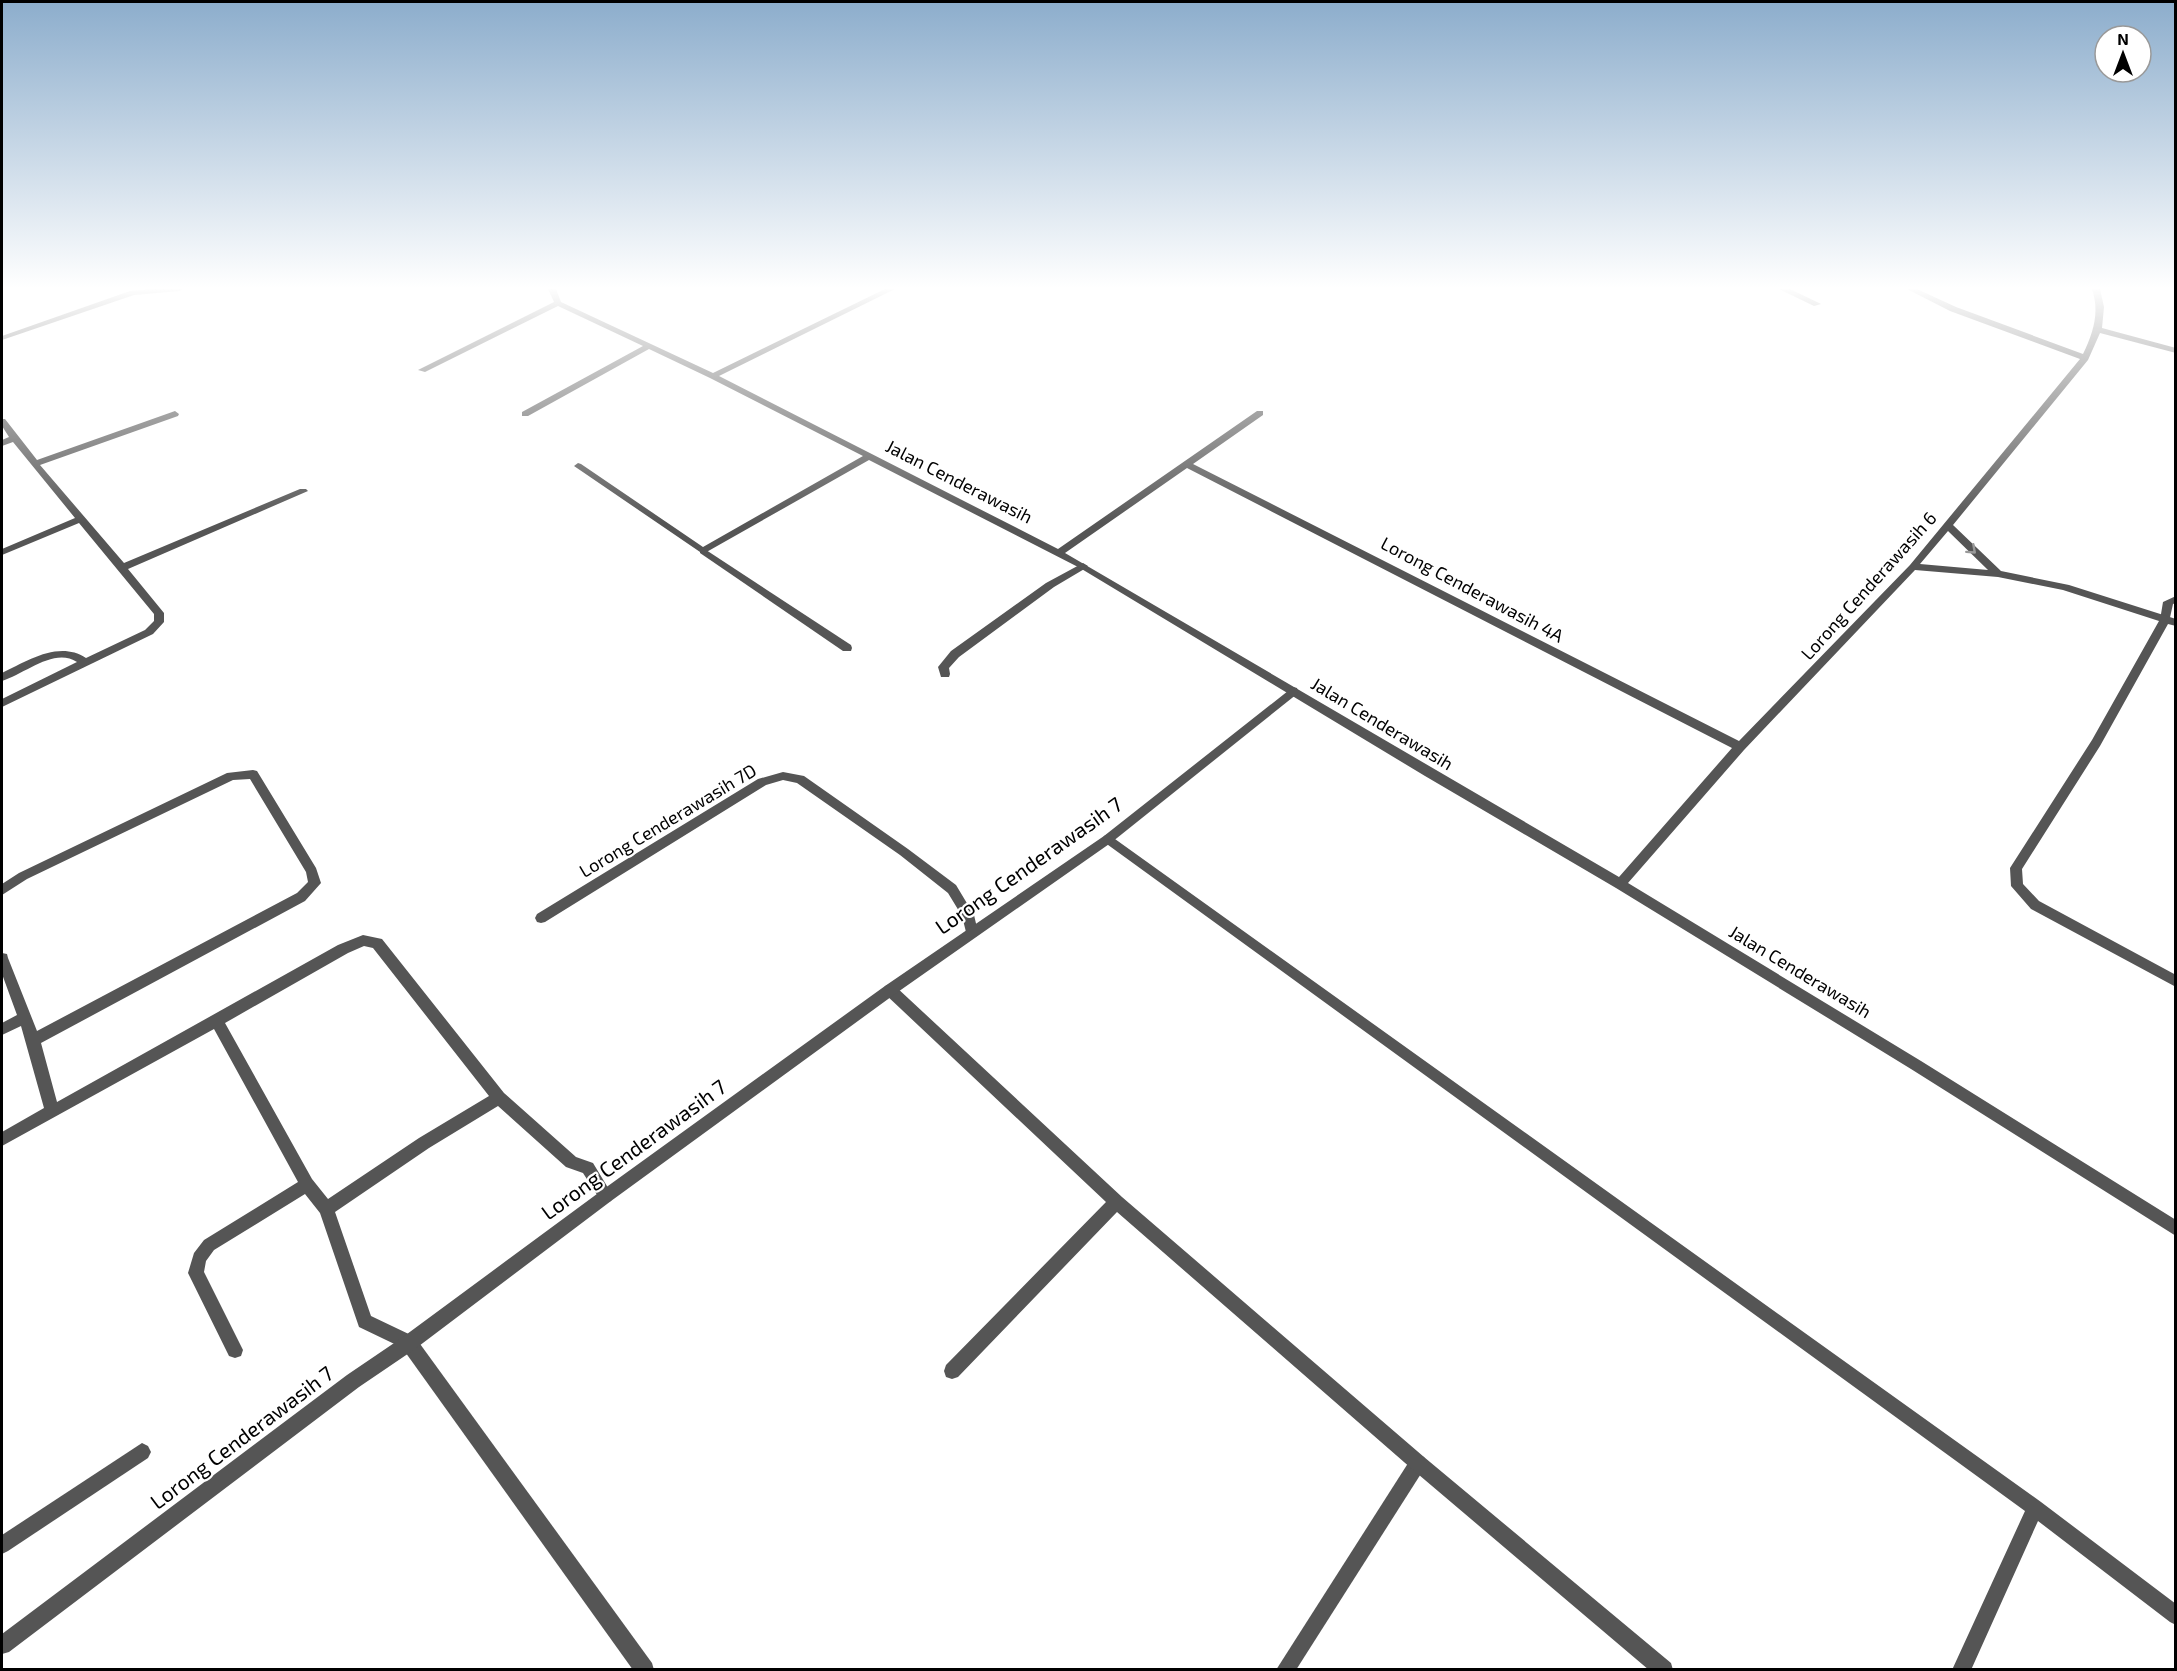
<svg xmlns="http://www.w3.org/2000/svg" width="2177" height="1671" viewBox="0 0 2177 1671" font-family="'Exo 2',sans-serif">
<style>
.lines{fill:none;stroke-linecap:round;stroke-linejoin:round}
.service{fill:#555;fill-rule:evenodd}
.minor{fill:#555;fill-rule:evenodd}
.tertiary{fill:#555;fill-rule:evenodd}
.oneway{stroke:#999}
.labels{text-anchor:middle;stroke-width:4.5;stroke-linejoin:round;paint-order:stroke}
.street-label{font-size:18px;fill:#000;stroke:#fff}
.near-street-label{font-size:21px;fill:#000;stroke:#fff}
</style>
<rect width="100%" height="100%" fill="#fff"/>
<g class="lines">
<g class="service">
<path d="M 703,548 L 851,645 L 852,648 L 851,651 L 843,651 L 700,553 L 700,549 Z"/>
<path d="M 1083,563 L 1088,566 L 1086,568 L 1054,587 L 959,657 L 949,668 L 950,674 L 949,677 L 941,677 L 938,667 L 951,651 L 1046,583 Z"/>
<path d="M 2176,596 L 2176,603 L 2173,604 L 2169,622 L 2161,622 L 2160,620 L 2163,602 Z"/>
<path d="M 253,770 L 257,771 L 316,868 L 321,883 L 305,901 L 41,1043 L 57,1102 L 338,945 L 363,935 L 382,939 L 504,1093 L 576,1157 L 593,1163 L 613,1196 L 611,1201 L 606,1203 L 601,1201 L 583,1173 L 566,1167 L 498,1106 L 429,1148 L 335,1212 L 371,1316 L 415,1337 L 417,1343 L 415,1349 L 409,1351 L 359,1327 L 320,1213 L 305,1194 L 214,1250 L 206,1261 L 204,1272 L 243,1350 L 241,1356 L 235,1358 L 229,1356 L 188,1273 L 194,1253 L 204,1240 L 298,1182 L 214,1029 L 2,1146 L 2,1132 L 44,1108 L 21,1026 L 2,1035 L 2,1023 L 17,1015 L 2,974 L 2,953 L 7,954 L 8,958 L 37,1031 L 297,893 L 308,882 L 306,872 L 250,779 L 233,780 L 27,879 L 2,895 L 2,884 L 19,873 L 227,773 ZM 364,946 L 373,948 L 489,1096 L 419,1138 L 328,1199 L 312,1179 L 225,1023 L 348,953 Z"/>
<path d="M 142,1443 L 148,1446 L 151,1452 L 148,1458 L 8,1551 L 2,1554 L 2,1535 Z"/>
<path d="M 1418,1454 L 1424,1457 L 1427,1463 L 1424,1469 L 1296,1670 L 1276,1670 L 1412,1457 Z"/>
</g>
<g class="minor">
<path d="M 152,289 L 183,289 L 179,291 L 134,295 L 2,340 L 2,336 L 130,291 Z"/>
<path d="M 548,289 L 556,289 L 561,302 L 713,373 L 885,289 L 895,289 L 719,376 L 1058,549 L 1257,411 L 1263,411 L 1263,415 L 1193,464 L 1739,741 L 1910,565 L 2080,359 L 1950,311 L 1907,289 L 1917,289 L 1956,307 L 2083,354 C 2093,333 2100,313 2092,289 L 2100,289 L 2104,307 L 2102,328 L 2176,348 L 2176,353 L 2100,333 L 2088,360 L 1953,525 L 2001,571 L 2069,585 L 2176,619 L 2176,626 L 2168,624 L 2100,746 L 2022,869 L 2023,884 L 2039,901 L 2176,975 L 2176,987 L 2031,909 L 2011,886 L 2010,868 L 2092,740 L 2159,621 L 2063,590 L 1998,577 L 1915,570 L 1744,750 L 1628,883 L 1921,1061 L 2176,1220 L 2176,1236 L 1911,1069 L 1616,888 L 1425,776 L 1080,568 L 869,460 L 703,554 L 574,466 L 578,463 L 581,464 L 703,547 L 863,456 L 710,378 L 649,349 L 528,416 L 522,416 L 522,412 L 643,346 L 558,306 L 425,372 L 418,370 L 554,302 ZM 1187,468 L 1732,748 L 1619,877 L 1065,553 ZM 1948,531 L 1988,570 L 1920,564 Z"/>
<path d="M 1779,289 L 1790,289 L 1821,304 L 1814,306 Z"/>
<path d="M 175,411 L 179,414 L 178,416 L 40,465 L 124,563 L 300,489 L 306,489 L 308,491 L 128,569 L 164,613 L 164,622 L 153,634 L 2,707 L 2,699 L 77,662 C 54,647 25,674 2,681 L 2,673 C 27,661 59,640 86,658 L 145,630 L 154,621 L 154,614 L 79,523 L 2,555 L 2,549 L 75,518 L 13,442 L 2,446 L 2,440 L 9,437 L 2,426 L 2,419 L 5,419 L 37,460 Z"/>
<path d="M 783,772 L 804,776 L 908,849 L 956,885 L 974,915 L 978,932 L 977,936 L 972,937 L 967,936 L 962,916 L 948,893 L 900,855 L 797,783 L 783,780 L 766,785 L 545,922 L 541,923 L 537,922 L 535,918 L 537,914 L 758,779 Z"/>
<path d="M 1108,834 L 2041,1502 L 2176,1604 L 2176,1625 L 2170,1622 L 2038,1521 L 1971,1670 L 1952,1670 L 2025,1511 L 1104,842 L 1102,839 L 1104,836 Z"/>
<path d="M 890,984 L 895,986 L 1122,1197 L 1424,1457 L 1671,1663 L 1673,1670 L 1649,1670 L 1412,1469 L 1117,1212 L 958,1377 L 952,1379 L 946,1377 L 944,1371 L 946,1365 L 1106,1202 L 885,994 L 883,990 L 885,986 Z"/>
<path d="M 409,1335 L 415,1337 L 652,1663 L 654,1670 L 633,1670 L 403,1349 L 401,1343 L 403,1337 Z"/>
</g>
<path class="tertiary" d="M 1293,687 L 1297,688 L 1298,691 L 1297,694 L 1112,842 L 895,994 L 611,1201 L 415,1349 L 359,1387 L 9,1652 L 2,1654 L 2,1634 L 347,1375 L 403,1337 L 601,1191 L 885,986 L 1104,836 Z"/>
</g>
<defs><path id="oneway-chevron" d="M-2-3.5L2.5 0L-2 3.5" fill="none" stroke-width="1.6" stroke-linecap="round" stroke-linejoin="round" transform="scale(1.5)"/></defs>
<use class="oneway" href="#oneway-chevron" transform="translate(1972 550) rotate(42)"/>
<linearGradient id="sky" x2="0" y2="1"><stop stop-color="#8cadcc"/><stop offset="0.55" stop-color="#fff"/><stop offset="1" stop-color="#fff" stop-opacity="0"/></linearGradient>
<rect width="2177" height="523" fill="url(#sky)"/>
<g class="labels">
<g class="street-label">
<text transform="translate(959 482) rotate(27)" y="6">Jalan Cenderawasih</text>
<text transform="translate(1869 586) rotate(-48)" y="6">Lorong Cenderawasih 6</text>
<text transform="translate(1472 590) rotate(28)" y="6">Lorong Cenderawasih 4A</text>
<text transform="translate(1382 724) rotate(31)" y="6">Jalan Cenderawasih</text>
<text transform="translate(668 821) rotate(-31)" y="6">Lorong Cenderawasih 7D</text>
<text transform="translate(1800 972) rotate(31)" y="6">Jalan Cenderawasih</text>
</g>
<g class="near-street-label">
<text transform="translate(1029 866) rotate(-35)" y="7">Lorong Cenderawasih 7</text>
<text transform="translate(634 1150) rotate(-36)" y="7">Lorong Cenderawasih 7</text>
<text transform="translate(242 1438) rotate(-37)" y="7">Lorong Cenderawasih 7</text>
</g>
</g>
<rect width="2177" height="1671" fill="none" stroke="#000000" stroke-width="6"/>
<g transform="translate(2123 54)"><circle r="28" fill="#ffffff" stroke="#999999" stroke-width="1.5"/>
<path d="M0-4.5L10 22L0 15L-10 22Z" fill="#000000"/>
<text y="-9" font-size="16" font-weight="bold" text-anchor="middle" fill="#000000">N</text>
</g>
</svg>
